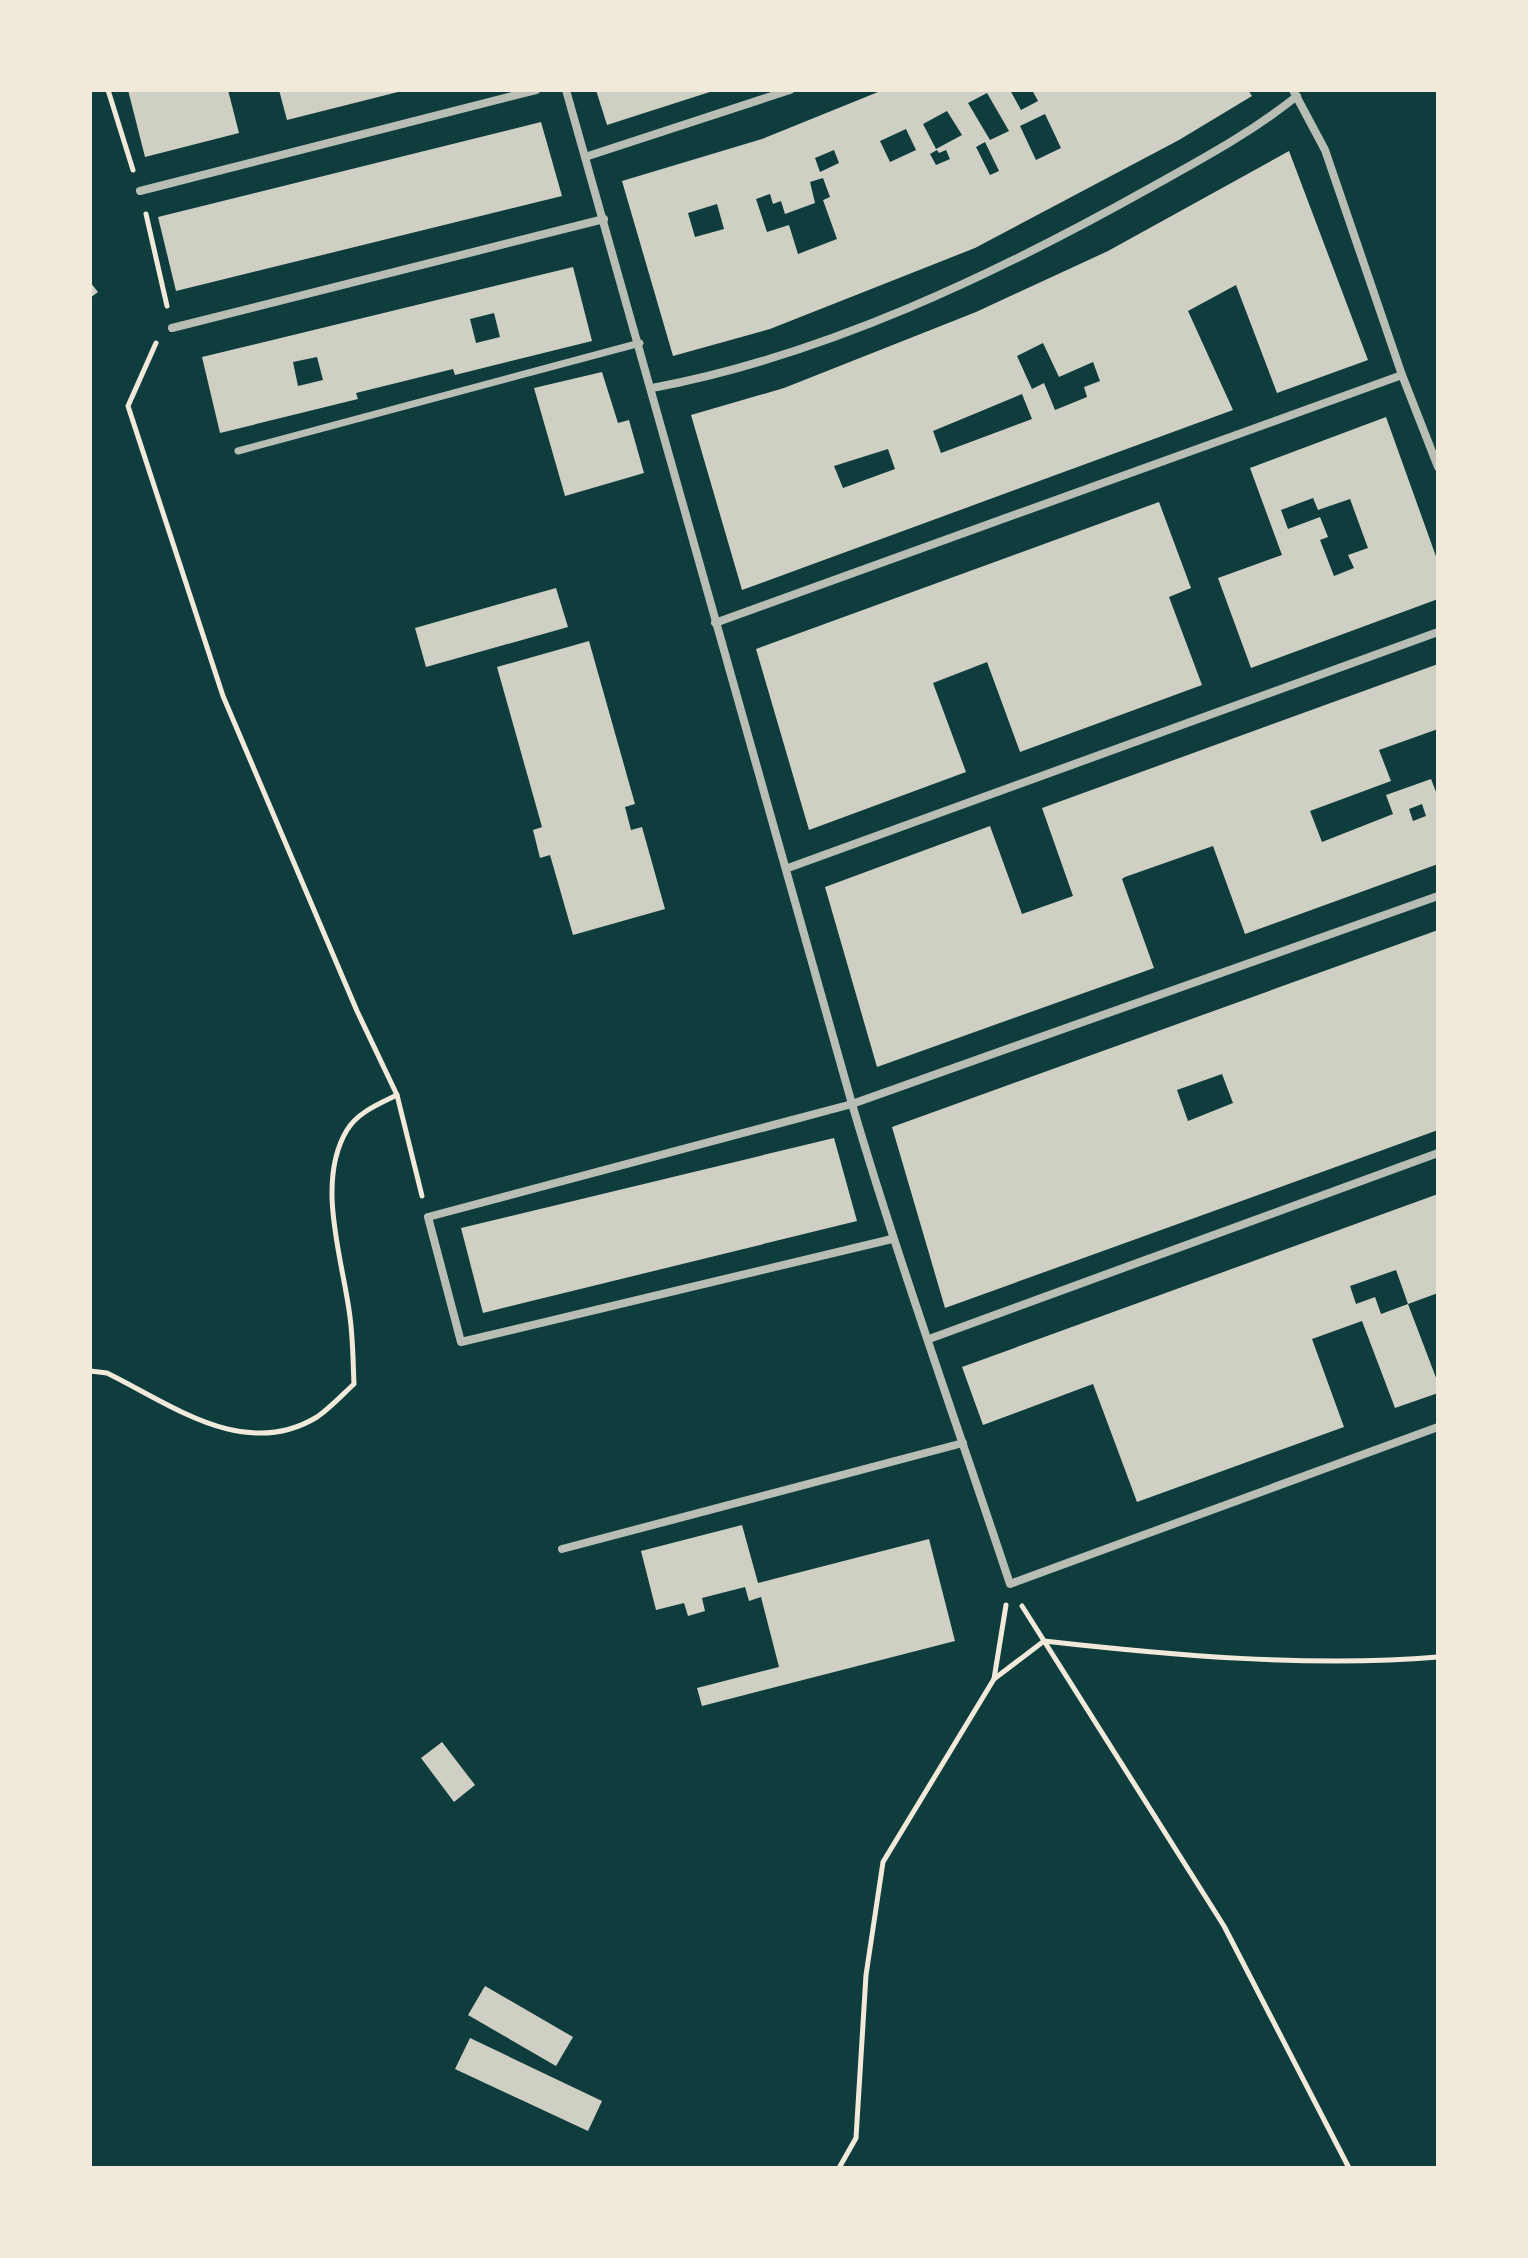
<svg xmlns="http://www.w3.org/2000/svg" width="1528" height="2258" viewBox="0 0 1528 2258" font-family="Overpass,sans-serif">
<style>
.building{fill:#cfcfc3;fill-rule:evenodd}
.lines{fill:none;stroke-linecap:round;stroke-linejoin:round}
.path{stroke:#f1e9da;stroke-width:5}
.pedestrian{stroke:#b8beb3;stroke-width:7}
.minor{stroke:#b8beb3;stroke-width:8}
</style>
<rect width="100%" height="100%" fill="#0f3d3e"/>
<g class="building">
<path d="M 128,90 L 228,90 L 239,133 L 145,157 Z"/>
<path d="M 279,90 L 402,90 L 402,91 L 287,120 Z"/>
<path d="M 596,90 L 716,90 L 607,125 Z"/>
<path d="M 883,90 L 1010,90 L 1021,110 L 1038,101 L 1032,90 L 1248,90 L 1252,96 L 1179,140 L 975,248 L 770,329 L 673,356 L 622,181 L 762,139 ZM 987,93 L 1009,131 L 990,140 L 968,103 ZM 947,111 L 962,135 L 936,149 L 923,124 ZM 1045,114 L 1061,148 L 1036,160 L 1020,126 ZM 906,129 L 916,150 L 890,162 L 880,141 ZM 985,142 L 999,171 L 990,175 L 976,147 ZM 834,150 L 839,163 L 820,172 L 815,158 ZM 937,150 L 939,153 L 946,150 L 950,159 L 936,165 L 930,154 ZM 823,178 L 830,197 L 823,200 L 837,239 L 798,254 L 789,225 L 767,232 L 756,199 L 770,194 L 773,204 L 781,201 L 785,214 L 815,203 L 810,182 ZM 717,204 L 724,229 L 695,237 L 688,213 Z"/>
<path d="M 541,122 L 562,196 L 176,291 L 158,217 Z"/>
<path d="M 1289,151 L 1368,360 L 1277,393 L 1236,285 L 1188,311 L 1233,410 L 742,590 L 691,415 L 784,388 L 976,312 L 1108,251 ZM 1043,343 L 1059,377 L 1093,362 L 1100,381 L 1084,387 L 1087,397 L 1055,410 L 1044,383 L 1032,389 L 1017,356 ZM 1022,394 L 1032,419 L 941,453 L 933,431 ZM 888,449 L 895,469 L 843,488 L 834,466 Z"/>
<path d="M 573,267 L 592,341 L 455,375 L 453,369 L 356,393 L 358,399 L 220,433 L 202,357 ZM 494,313 L 500,337 L 476,343 L 470,319 ZM 317,357 L 323,380 L 298,386 L 293,362 Z"/>
<path d="M 90,282 L 98,292 L 90,298 Z"/>
<path d="M 602,372 L 618,423 L 629,420 L 644,473 L 565,496 L 534,388 Z"/>
<path d="M 1386,417 L 1438,562 L 1438,599 L 1251,668 L 1218,578 L 1282,555 L 1250,468 ZM 1313,498 L 1318,510 L 1350,499 L 1368,548 L 1348,555 L 1354,568 L 1334,576 L 1320,540 L 1328,537 L 1320,517 L 1288,529 L 1281,510 Z"/>
<path d="M 1159,502 L 1191,588 L 1169,597 L 1202,685 L 1020,752 L 987,662 L 982,664 L 933,683 L 966,772 L 809,830 L 756,649 Z"/>
<path d="M 556,588 L 568,627 L 426,667 L 415,628 Z"/>
<path d="M 589,641 L 635,804 L 625,807 L 631,830 L 642,827 L 665,909 L 573,935 L 550,855 L 540,858 L 533,830 L 542,827 L 497,667 Z"/>
<path d="M 1438,664 L 1438,729 L 1379,750 L 1391,781 L 1310,811 L 1322,842 L 1393,814 L 1386,795 L 1431,779 L 1438,797 L 1438,864 L 1245,934 L 1213,846 L 1125,877 L 1122,879 L 1154,968 L 877,1067 L 825,887 L 990,826 L 1022,914 L 1073,896 L 1042,808 ZM 1422,804 L 1426,816 L 1413,821 L 1409,809 Z"/>
<path d="M 1438,930 L 1438,1130 L 945,1308 L 892,1127 ZM 1222,1074 L 1233,1103 L 1188,1121 L 1177,1090 Z"/>
<path d="M 834,1138 L 857,1221 L 483,1313 L 461,1228 Z"/>
<path d="M 1438,1194 L 1438,1293 L 1408,1304 L 1396,1270 L 1350,1286 L 1356,1304 L 1375,1297 L 1381,1314 L 1408,1304 L 1438,1383 L 1438,1393 L 1395,1408 L 1362,1321 L 1312,1339 L 1344,1427 L 1137,1502 L 1093,1384 L 983,1425 L 962,1367 Z"/>
<path d="M 742,1525 L 758,1583 L 929,1539 L 955,1641 L 702,1706 L 697,1688 L 779,1667 L 761,1597 L 749,1601 L 745,1587 L 702,1598 L 705,1611 L 688,1616 L 684,1603 L 656,1610 L 641,1551 Z"/>
<path d="M 442,1742 L 475,1785 L 454,1802 L 421,1758 Z"/>
<path d="M 485,1986 L 573,2037 L 556,2066 L 468,2015 Z"/>
<path d="M 470,2038 L 602,2101 L 588,2131 L 455,2069 Z"/>
</g>
<g class="lines">
<g class="path">
<path d="M 108,90 L 133,170"/>
<path d="M 146,214 L 167,306"/>
<path d="M 156,343 L 128,406 L 223,696 L 357,1011 L 397,1095 L 422,1196"/>
<path d="M 90,1371 L 107,1373 C 172,1405 245,1461 317,1417 C 330,1408 342,1395 354,1384 C 353,1362 353,1339 350,1317 C 343,1260 315,1183 347,1130 C 358,1112 379,1104 397,1095"/>
<path d="M 1022,1606 L 1224,1926 L 1349,2168"/>
<path d="M 994,1679 L 1044,1641 C 1168,1655 1313,1668 1438,1657"/>
<path d="M 839,2168 L 856,2138 L 866,1975 L 883,1862 L 994,1679 L 1006,1605"/>
</g>
<path class="pedestrian" d="M 238,451 L 640,343"/>
<g class="minor">
<path d="M 566,90 L 852,1104 C 900,1266 957,1424 1010,1584 L 1438,1427"/>
<path d="M 1293,90 L 1325,150 L 1402,375 L 1438,467"/>
<path d="M 585,157 L 790,90"/>
<path d="M 140,191 L 536,90"/>
<path d="M 172,328 L 604,219"/>
<path d="M 652,388 C 824,356 996,274 1148,189 C 1200,160 1251,133 1297,96"/>
<path d="M 715,623 L 1402,375"/>
<path d="M 788,868 L 1438,632"/>
<path d="M 892,1239 L 461,1342 L 428,1217 L 852,1104 L 1438,896"/>
<path d="M 929,1339 L 1438,1153"/>
<path d="M 562,1549 L 963,1443"/>
</g>
</g>
<rect width="1528" height="2258" fill="none" stroke="#f1e9da" stroke-width="184"/>
</svg>
